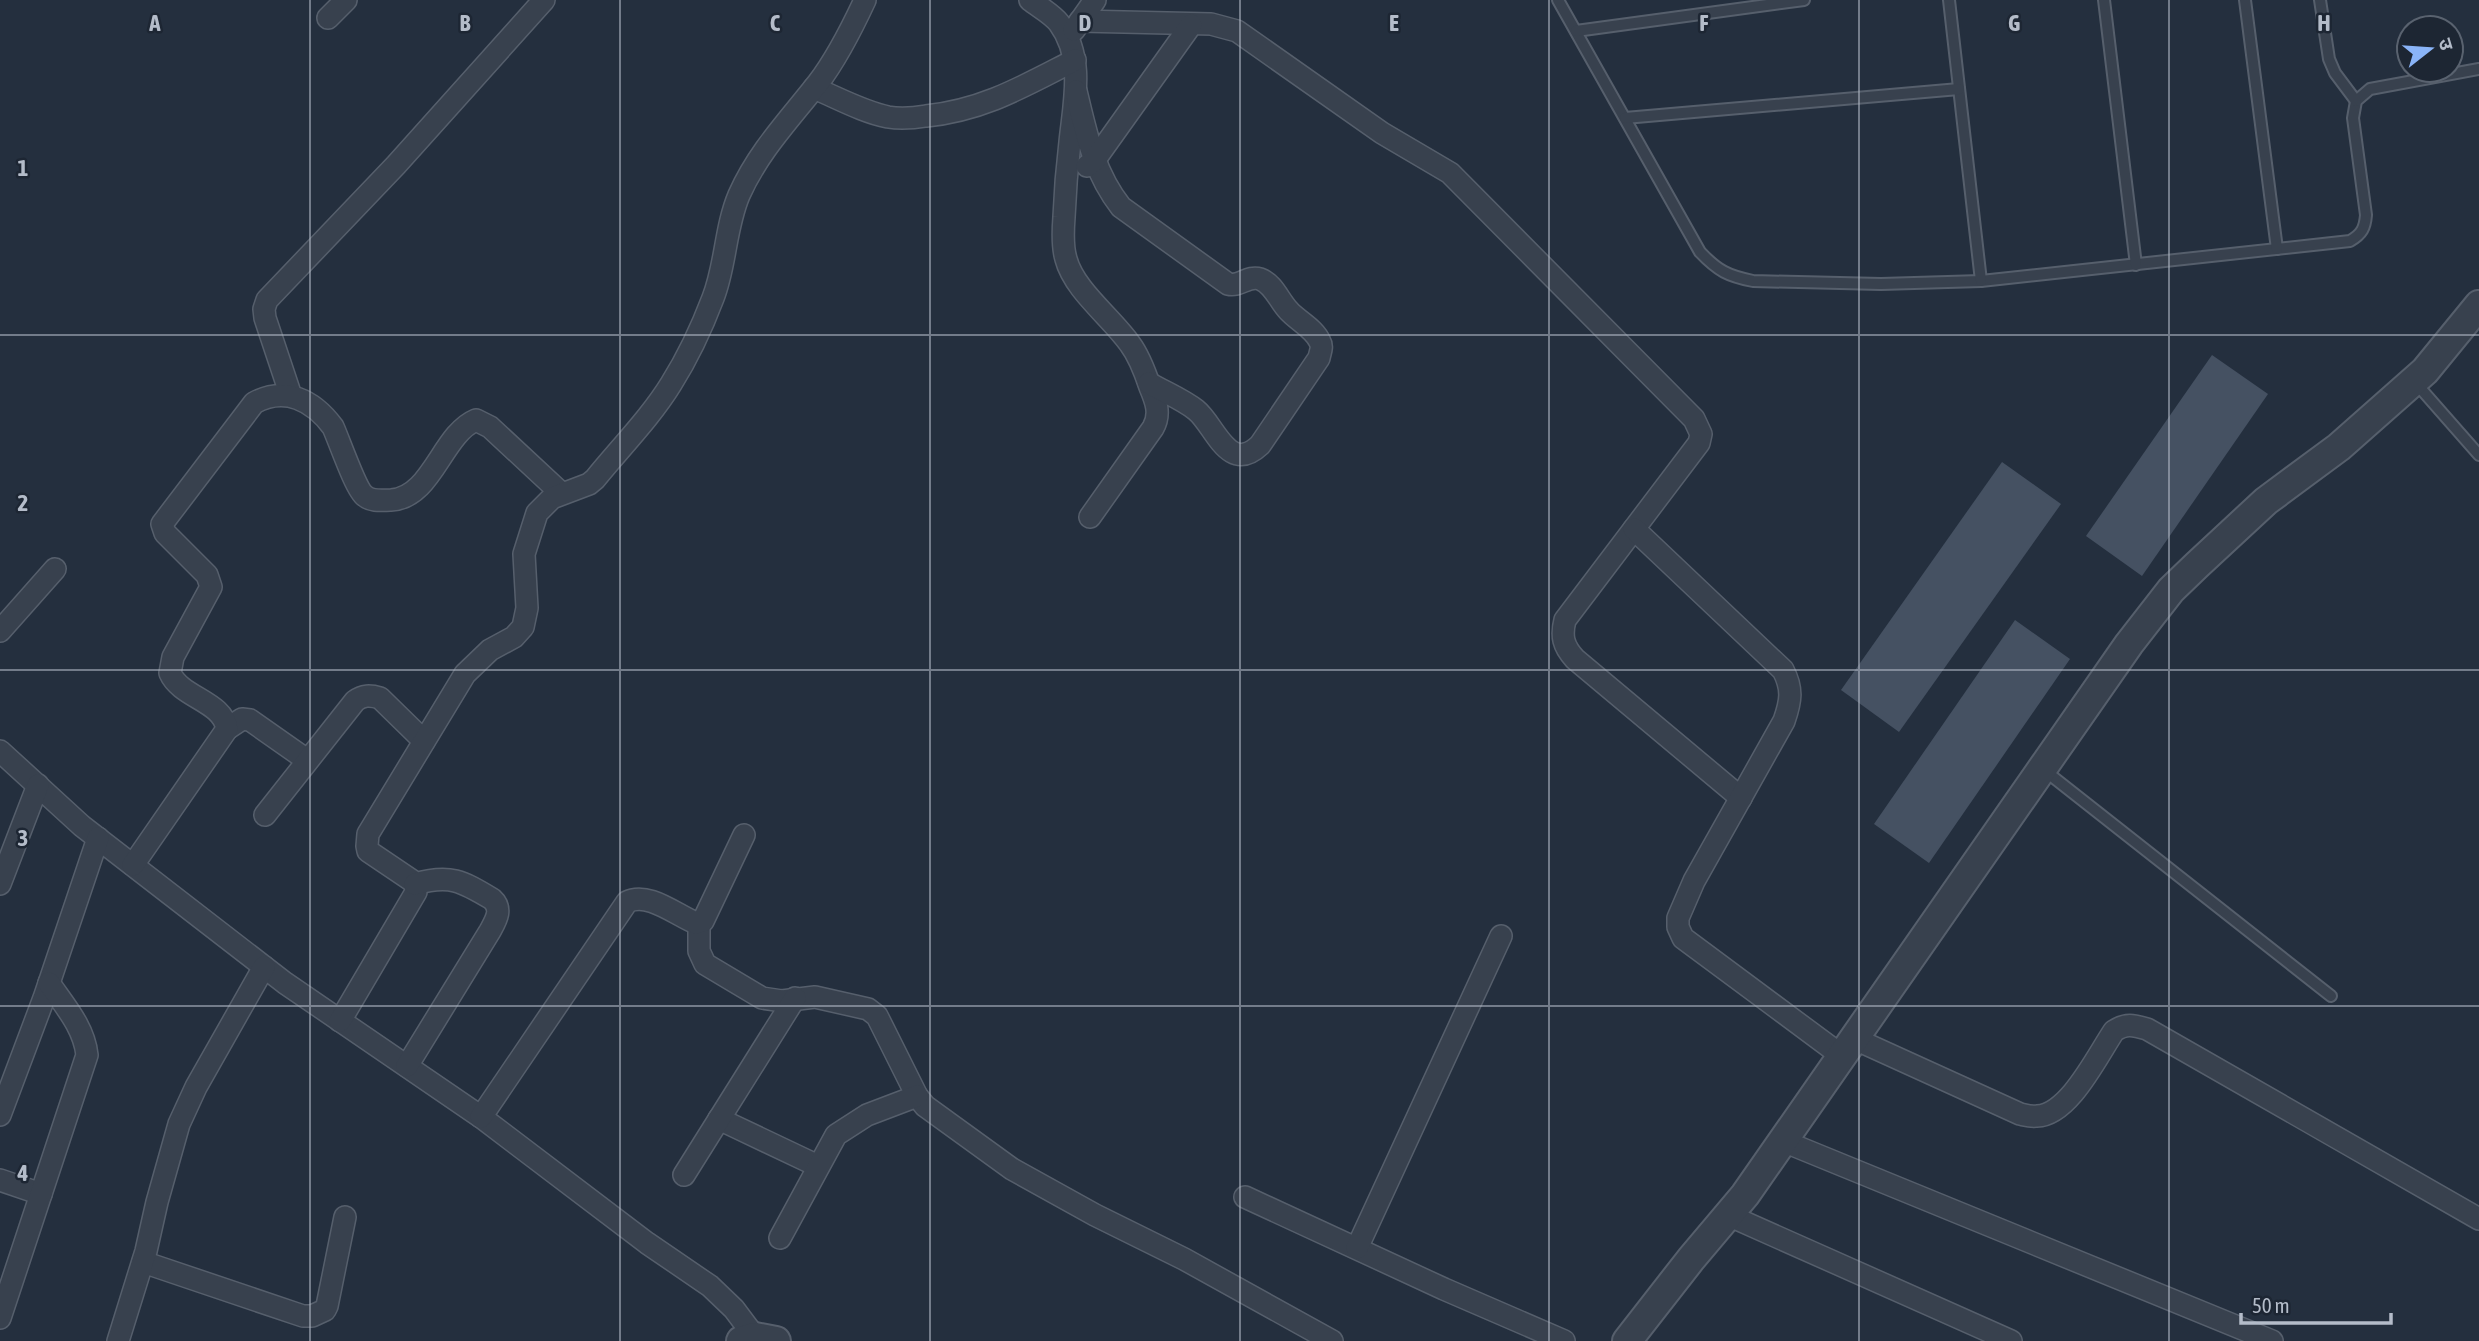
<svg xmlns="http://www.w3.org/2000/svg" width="2479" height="1341" viewBox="0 0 2479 1341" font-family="'Asap Condensed','Noto Sans Devanagari',sans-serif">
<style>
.building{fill:#455162}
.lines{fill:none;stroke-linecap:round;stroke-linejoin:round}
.service-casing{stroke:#565f6c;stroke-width:14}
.minor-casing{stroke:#565f6c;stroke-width:24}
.tertiary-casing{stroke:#565f6c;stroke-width:32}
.service{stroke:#38414e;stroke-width:10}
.minor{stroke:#38414e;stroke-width:21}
.tertiary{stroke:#38414e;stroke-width:28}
.grid{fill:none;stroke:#b4bcc9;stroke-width:2;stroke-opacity:0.55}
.grid-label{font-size:23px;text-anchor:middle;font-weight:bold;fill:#b4bcc9;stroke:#1d2633;stroke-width:5;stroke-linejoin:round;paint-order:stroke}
</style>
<rect width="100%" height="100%" fill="#242f3e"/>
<g class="building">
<path d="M 2212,355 L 2268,394 L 2142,576 L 2086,536 Z"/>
<path d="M 2002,462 L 2061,504 L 1899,732 L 1841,690 Z"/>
<path d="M 2015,620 L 2070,659 L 1929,863 L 1874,824 Z"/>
</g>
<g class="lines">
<defs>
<g id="service">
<path d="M 1558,0 L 1700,252 C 1718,271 1728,276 1753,281 L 1881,284 L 1981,281 L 2350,241 C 2362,234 2365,228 2366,215 L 2353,118 L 2356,101 L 2370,89 L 2479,69"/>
<path d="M 1949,0 L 1981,281"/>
<path d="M 2104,0 L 2136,265"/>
<path d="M 2245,0 L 2277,249"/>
<path d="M 2320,0 L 2329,59 L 2335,73 L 2356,101"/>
<path d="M 1576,31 L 1804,0"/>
<path d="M 1625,118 L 1959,89"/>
<path d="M 2414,381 L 2479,455"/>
<path d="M 2044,770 L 2331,996"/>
</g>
<g id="minor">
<path d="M 1030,0 C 1039,7 1052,14 1059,23 C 1085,58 1074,102 1070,142 C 1067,167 1065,192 1064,217 C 1063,230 1062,246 1066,259 C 1074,290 1112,318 1130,344 C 1139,356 1145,372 1150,387 C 1156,401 1161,414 1153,428 L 1090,517"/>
<path d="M 328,18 L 346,0"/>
<path d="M 1080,21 L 1211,24 L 1237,31 L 1382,133 L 1450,173 L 1694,419 L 1701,434 L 1699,443 L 1565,620 C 1561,636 1563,646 1575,659 L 1741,798"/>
<path d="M 1074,30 L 1095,0"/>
<path d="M 814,88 C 838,98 863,112 888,117 C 900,119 914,118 926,116 C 984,110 1024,86 1075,60"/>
<path d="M 1076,91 C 1086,133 1094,173 1121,207 L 1228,284 C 1240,287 1248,275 1260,279 C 1274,284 1279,301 1289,311 C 1298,321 1315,329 1320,342 C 1323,347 1320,352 1319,358 L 1260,445 C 1228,475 1215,425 1196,410 C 1182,399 1164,392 1149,383"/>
<path d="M 1087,166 L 1094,161 L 1191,25"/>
<path d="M 291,396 L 265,318 L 264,309 L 267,300 L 396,165 L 544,0"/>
<path d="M 1634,529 L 1783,670 C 1793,689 1791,701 1784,721 L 1694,881 L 1678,918 L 1678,927 L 1683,938 L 1842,1056"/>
<path d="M 0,631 L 55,569"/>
<path d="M 227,729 L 242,719 L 250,720 L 307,760"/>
<path d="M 0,751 L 82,826 L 285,983 L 481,1117 L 647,1243 L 710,1286 L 734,1309 L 755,1337"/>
<path d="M 265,815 L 355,701 C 363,695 370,695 380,698 L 424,741"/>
<path d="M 133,865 L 227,729 C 223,701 181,698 170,673 L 173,657 L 211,587 L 207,575 L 165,533 L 162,524 L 254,403 C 285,386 313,400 333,427 C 339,440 356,490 365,496 C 372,502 383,500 391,500 C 432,498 442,434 476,420 L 490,427 L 561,493"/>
<path d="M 0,884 L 38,785"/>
<path d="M 699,923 L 699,951 L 705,964 L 762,998 L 782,1001 L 815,997 L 868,1009 L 877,1016 L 917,1096 L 925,1106 L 1012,1169 L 1095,1215 L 1184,1259 L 1332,1341"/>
<path d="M 340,1021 L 416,892 L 415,884 L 411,880 L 368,851 L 367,846 L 368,834 L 465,674 L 490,650 L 514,637 L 523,627 L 527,608 L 524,554 L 537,513 L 552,498 L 589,484 L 595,479 C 620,448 650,418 671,384 C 688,357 702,327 713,298 C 726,265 725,228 739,195 C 758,152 789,120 818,83 C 837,58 852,28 865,0"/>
<path d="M 1855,1039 L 2020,1114 C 2025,1115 2031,1117 2037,1116 C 2069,1115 2097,1056 2114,1031 C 2126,1023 2133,1025 2147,1029 L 2479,1219"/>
<path d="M 407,1066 L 490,931 C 496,920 503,909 492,899 C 462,881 450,874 415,884"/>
<path d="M 0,1115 L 44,998 L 98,838"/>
<path d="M 481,1117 L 627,902 C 648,891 676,915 696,923 L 703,921 L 744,835"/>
<path d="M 719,1119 L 818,1166"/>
<path d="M 1783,1141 L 2272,1341"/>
<path d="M 684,1175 L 795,998"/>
<path d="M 0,1180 L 41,1194"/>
<path d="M 1245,1197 L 1444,1289 L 1564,1341"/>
<path d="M 1728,1215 L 2011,1341"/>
<path d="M 780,1238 L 836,1135 L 867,1115 L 917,1096"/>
<path d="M 1357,1248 L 1501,936"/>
<path d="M 143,1262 L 303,1316 L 312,1316 L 325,1310 L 327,1306 L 345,1217"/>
<path d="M 0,1318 L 87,1055 C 84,1027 64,1005 49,983"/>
<path d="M 118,1341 L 146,1251 L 157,1202 L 179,1124 L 196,1087 L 264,967"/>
</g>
<g id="tertiary">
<path d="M 741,1341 L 755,1337 L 776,1341"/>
<path d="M 1627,1341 L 1691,1259 L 1745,1195 L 2129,644 L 2171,590 L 2197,565 L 2266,501 L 2339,447 L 2425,371 L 2479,305"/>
</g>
</defs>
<use href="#service" class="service-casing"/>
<use href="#minor" class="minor-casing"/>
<use href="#tertiary" class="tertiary-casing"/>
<use href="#service" class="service"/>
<use href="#minor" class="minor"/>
<use href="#tertiary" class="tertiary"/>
</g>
<path class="grid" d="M 310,0 L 310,1341M 620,0 L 620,1341M 930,0 L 930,1341M 1240,0 L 1240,1341M 1549,0 L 1549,1341M 1859,0 L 1859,1341M 2169,0 L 2169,1341M 0,335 L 2479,335M 0,670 L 2479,670M 0,1006 L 2479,1006"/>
<g class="grid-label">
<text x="155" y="31">A</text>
<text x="465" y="31">B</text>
<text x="775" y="31">C</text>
<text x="1085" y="31">D</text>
<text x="1394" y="31">E</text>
<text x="1704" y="31">F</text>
<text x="2014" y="31">G</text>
<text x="2324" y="31">H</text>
<text x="23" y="176">1</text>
<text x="23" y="511">2</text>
<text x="23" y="846">3</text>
<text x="23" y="1181">4</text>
</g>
<g transform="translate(2430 49) rotate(73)"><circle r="33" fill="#1d2633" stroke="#59626f" stroke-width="2"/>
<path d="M0-5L12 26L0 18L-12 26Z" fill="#8ab4f8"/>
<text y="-10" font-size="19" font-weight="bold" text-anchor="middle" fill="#b4bcc9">उ</text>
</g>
<path d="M2241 1313v10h150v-10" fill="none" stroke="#b4bcc9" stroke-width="3.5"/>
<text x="2252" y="1313" font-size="21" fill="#b4bcc9" stroke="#1d2633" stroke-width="5" paint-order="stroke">50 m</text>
</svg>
